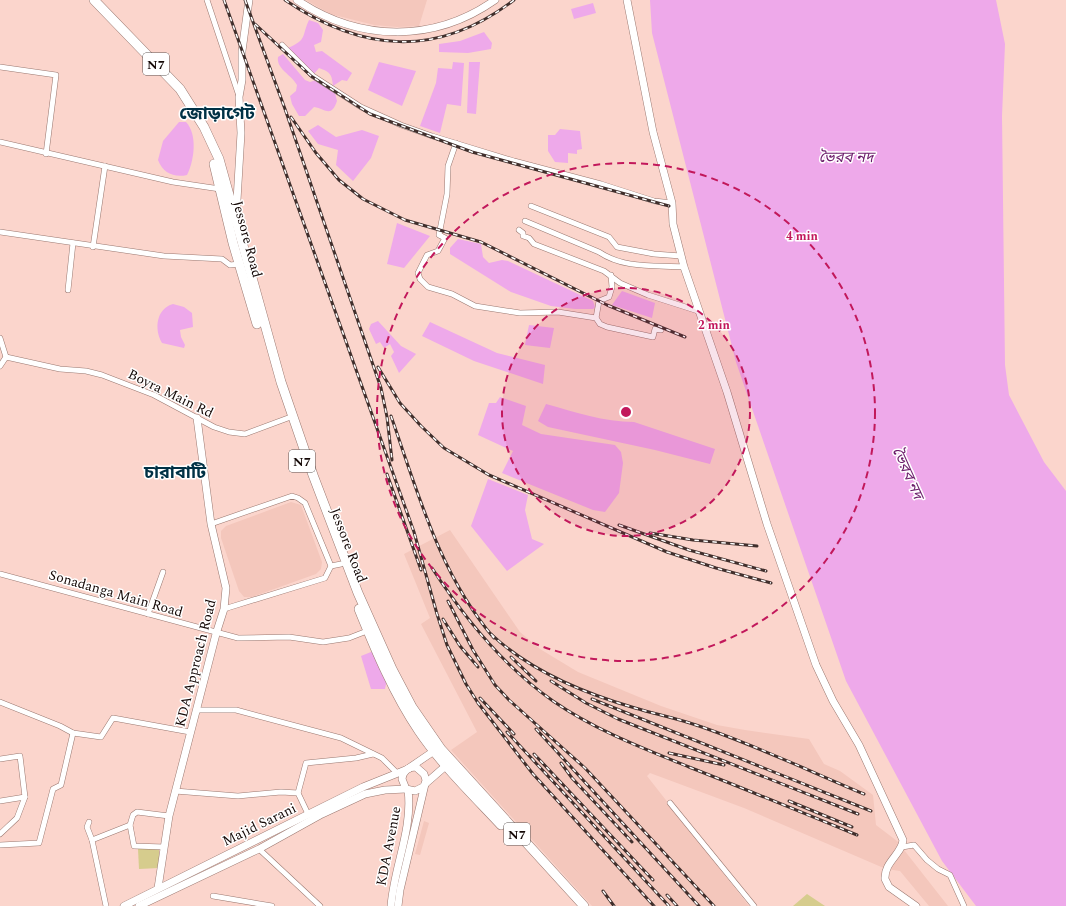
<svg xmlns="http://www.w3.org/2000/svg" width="1066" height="906" viewBox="0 0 1066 906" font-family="Spectral,'Noto Sans Bengali',serif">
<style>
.built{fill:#f4c7bc}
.green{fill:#d6cc8d}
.water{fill:#eea9ea}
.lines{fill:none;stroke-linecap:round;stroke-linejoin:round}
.street-casing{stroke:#9a7870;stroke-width:6}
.secondary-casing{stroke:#9a7870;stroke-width:8}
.highway-casing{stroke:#9a7870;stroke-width:10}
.street{stroke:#fff;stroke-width:5}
.secondary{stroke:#fff;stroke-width:7}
.highway{stroke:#fff;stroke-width:9}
.rail-casing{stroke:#402f2c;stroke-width:3}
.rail{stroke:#fff;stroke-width:1.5;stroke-dasharray:4.5;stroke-linecap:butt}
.ring{fill:none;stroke:#c2185b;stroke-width:2;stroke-dasharray:7 5}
.labels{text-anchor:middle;stroke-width:3;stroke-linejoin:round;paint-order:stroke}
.shield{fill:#fff;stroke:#5a5251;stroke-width:1}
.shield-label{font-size:13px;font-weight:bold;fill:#140806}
.street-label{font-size:14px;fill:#140806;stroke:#fff}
.water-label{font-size:15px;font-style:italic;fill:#6c1c6b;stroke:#fff}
.district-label{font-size:18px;font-weight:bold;fill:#003145;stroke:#fff}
.centre{fill:#c2185b;stroke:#fff;stroke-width:2}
.ring-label{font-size:12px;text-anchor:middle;font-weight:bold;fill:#c2185b;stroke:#fff;stroke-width:3;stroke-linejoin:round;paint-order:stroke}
</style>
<rect width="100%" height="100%" fill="#fbd5cc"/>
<g class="built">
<path d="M 306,0 L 427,0 L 419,26 L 397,27 L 374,25 L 330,14 Z"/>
<path d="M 291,502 L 301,505 L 322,562 L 321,569 L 316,574 L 252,597 L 244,597 L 239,591 L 221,538 L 221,531 L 226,526 Z"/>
<path d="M 450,530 L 520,632 L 540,649 L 578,672 L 661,706 L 717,725 L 745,730 L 809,739 L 824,764 L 840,771 L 873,795 L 876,825 L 897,841 L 948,906 L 929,906 L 900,871 L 886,869 L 744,808 L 650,773 L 647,776 L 749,906 L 592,906 L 451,750 L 477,732 L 421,624 L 430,618 L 404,554 Z"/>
<path d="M 424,821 L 429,823 L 420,855 L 415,854 Z"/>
</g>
<g class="green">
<path d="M 159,848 L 159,868 L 139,869 L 138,849 Z"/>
<path d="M 807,894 L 825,906 L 793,906 Z"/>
</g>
<g class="water">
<path d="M 650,0 L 996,0 L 1005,44 L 1002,116 L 1005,365 L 1009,395 L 1044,462 L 1066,491 L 1066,906 L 976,906 L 942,861 L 846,681 L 736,362 L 652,33 Z"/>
<path d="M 593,3 L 596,13 L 574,19 L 571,9 Z"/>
<path d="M 309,20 L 318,23 L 323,30 L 321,42 L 314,45 L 316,52 L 322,51 L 352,73 L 347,81 L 342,80 L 333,86 C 332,74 330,72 319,68 L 314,74 L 288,48 C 308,39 301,37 309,20 Z"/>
<path d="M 484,32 L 492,43 L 491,49 L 468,53 L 439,52 L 439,44 L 460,41 Z"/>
<path d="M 283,54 L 305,80 L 310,82 L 316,80 L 335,93 L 337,101 C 331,118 326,109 314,107 L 305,116 L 299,116 L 292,104 L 290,96 L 296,91 L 297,85 C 292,75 276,69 278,57 Z"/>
<path d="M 379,62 L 416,71 L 402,106 L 368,90 Z"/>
<path d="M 453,62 L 464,63 L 461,106 L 447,104 L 440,133 L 420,126 L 436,83 L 438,68 L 452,69 Z"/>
<path d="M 469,62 L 480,62 L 476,114 L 467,113 Z"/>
<path d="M 179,122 L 186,122 C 198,135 194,161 187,175 C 174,178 163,173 158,160 L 163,141 Z"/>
<path d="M 318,125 L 336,137 L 362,130 L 379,136 L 371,158 L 353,181 L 336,165 L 338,150 L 318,144 L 308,131 Z"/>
<path d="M 560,129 L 580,131 L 582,149 L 577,150 L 577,154 L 568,153 L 568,163 L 555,162 L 548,151 L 548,135 L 555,135 Z"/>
<path d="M 397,223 L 430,236 L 404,268 L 387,264 Z"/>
<path d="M 458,239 L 481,244 L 483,257 L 489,263 L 502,260 L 508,261 L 593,301 L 595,307 L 593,309 L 575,309 L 551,306 L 511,292 L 450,254 L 450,248 Z"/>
<path d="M 622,291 L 655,303 L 652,318 L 612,305 Z"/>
<path d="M 173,304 L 184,307 L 192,313 L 193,327 L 180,330 L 181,337 L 185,345 L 184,348 L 162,343 C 154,329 156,309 173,304 Z"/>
<path d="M 378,321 L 401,346 L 416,354 L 399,373 L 391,356 L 394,352 L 390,344 L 384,348 L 380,342 L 376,344 L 369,329 L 371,324 Z"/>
<path d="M 430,322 L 497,353 L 545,365 L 543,384 L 474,361 L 422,336 Z"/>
<path d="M 529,325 L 554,328 L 550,348 L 525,345 Z"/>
<path d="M 500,397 L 526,406 L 522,425 L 541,434 L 615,445 L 621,452 L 623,463 L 619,493 L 605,512 L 593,510 L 502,473 L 513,451 L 478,435 L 489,403 L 496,403 Z"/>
<path d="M 546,404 C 575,412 604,422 634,422 L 715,449 L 710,464 L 655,450 L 548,427 L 538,421 Z"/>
<path d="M 488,479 L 528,495 L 525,510 L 532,539 L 544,544 L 507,571 L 471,526 Z"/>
<path d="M 376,650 L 388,674 L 385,689 L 371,689 L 361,656 Z"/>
</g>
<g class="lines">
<defs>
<g id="street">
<path d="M 207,0 L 239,96"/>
<path d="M 282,45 L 313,76 L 361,107 L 401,125 L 432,136 L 514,161 L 601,184 L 654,201 L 672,203"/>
<path d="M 0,67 L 56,75 L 46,154"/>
<path d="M 0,142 L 173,182 L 220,189"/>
<path d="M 456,143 L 448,166 L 447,194 L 439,235 L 445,238 L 438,251 L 427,255 L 418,273 L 420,279 L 428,287 L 452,294 L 475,306 L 520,313 L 558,312 L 596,318 L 600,324 L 607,327 L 653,337 L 655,329 L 661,330"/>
<path d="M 531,206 L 609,237 L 617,247 L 654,254 L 681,256"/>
<path d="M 525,221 L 599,252 C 624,269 655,265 684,267"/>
<path d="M 519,230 L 523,233 L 523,236 L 529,238 L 534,244 L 604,271 L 620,283 L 648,295 L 698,311"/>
<path d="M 0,232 L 164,256 L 222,259 L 230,265 L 239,264"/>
<path d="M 93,247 L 105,166"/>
<path d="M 68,290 L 73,243"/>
<path d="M 596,318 L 599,301 L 609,297 L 612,287 L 611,275"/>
<path d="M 0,338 L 6,357"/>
<path d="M 0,366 L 6,357 L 60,369 L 86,371 L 102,375 L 154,395 L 214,427 L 229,432 L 245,434 L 288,418"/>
<path d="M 211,524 L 292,496 L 298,498 L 305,503 L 331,566 L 325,578 L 224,609"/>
<path d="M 331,566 L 341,564"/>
<path d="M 0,574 L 238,638 L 289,637 L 323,642 L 349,638 L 367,631"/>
<path d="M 148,614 L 163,572"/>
<path d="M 0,702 L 60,726 L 73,733 L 101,737 L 113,718 L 190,732"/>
<path d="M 196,710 L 236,710 L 341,738 L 382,758 L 396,772"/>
<path d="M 0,759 L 20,756 L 25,797 L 17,818 L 0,834"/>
<path d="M 175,791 L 238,796 L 281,792 L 298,793 L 308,814"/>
<path d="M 298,793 L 306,763 L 356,758 L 373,754"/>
<path d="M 0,801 L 25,797"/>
<path d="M 670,803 L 754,906"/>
<path d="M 89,822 L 87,827 L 92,840"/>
<path d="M 130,825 L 133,815 L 137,812 L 169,816"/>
<path d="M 0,845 L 39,843 L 53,789 L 61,785 L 73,733"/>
<path d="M 902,847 L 914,845 L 927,860 L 938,869 L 950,875 L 964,906"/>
<path d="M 259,849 L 320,906"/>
<path d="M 213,896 L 272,906"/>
<path d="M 106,906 L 92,840 L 130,825 L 134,846 L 164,847"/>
</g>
<g id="secondary">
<path d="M 297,0 C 359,42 434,43 495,0"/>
<path d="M 627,0 L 653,132 L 672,203 L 673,224 L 684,267 L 727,392 L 767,524 L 816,665 L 833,701 L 859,745 L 903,840 C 902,854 884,862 885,879 L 889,887 L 916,906"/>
<path d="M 236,217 L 241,133 L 239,97 L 242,80 L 242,51 L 249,0"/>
<path d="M 409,768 L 434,751"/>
<path d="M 425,784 L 449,763"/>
<path d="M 158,888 L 169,816 L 216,634 L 224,609 L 226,588 L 211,524 L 197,418"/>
<path d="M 124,906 L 363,787 L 408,769"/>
<path d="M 139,906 L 259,849 L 322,814 L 365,794 L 385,790 L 406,789"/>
<path d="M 391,906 C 394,867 413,829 408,790"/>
<path d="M 398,906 L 400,890 L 426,780 L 424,774 L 416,767 C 408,767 403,771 402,779 L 406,789 L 415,791 L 423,787"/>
</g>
<g id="highway">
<path d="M 94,0 L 180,89 L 204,127 L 219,159 L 281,382 L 313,475 L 358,593 L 392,669 L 412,707 L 441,749 L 584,906"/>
<path d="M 214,164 L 233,243 L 257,324"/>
<path d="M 359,609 C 376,651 394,694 419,731 C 442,765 473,795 501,825"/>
</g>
</defs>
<use href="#street" class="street-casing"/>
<use href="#secondary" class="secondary-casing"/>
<use href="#highway" class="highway-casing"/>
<use href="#street" class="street"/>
<use href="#secondary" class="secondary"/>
<use href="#highway" class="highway"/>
<defs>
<g id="rail">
<path d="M 224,0 L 414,532 L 437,614 L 447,645 L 466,684 L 478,703 L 533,774 L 654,906"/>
<path d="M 245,0 L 285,109 L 381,388 L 387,417 L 392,460"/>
<path d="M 285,0 C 362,52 437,59 514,0"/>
<path d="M 255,24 L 311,76 L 370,114 L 472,152 L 669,206"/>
<path d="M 291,117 L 316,153 L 339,180 L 363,199 L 405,220 L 481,242 L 607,305 L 685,337"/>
<path d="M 378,367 L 400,403 L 421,426 L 444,448 L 489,475 L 667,552 L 716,568 L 771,583"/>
<path d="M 391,416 C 418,493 440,575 494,638"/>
<path d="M 387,474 L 421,570"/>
<path d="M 619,525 L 689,550 L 766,571"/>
<path d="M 650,533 L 693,540 L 757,546"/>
<path d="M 432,568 C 465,619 503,666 553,701 C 595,730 642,748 689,767 C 745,789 801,812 857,835"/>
<path d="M 448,601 L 473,650 L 495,685 L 509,700 L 585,768 L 714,906"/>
<path d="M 443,619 L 460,646 L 478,667"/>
<path d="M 491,634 C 530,671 583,693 635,708 C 655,714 676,718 696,725 C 753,744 809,771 864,794"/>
<path d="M 511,657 L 536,681"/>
<path d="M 551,681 L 586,703 L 618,719 L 858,814"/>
<path d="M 480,698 L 514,734"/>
<path d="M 592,699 L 871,811"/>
<path d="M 536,729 L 699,906"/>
<path d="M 507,732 L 669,906"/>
<path d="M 669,753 L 724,765"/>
<path d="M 534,754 L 653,880"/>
<path d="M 561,763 L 572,778 L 632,842"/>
<path d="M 789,801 L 852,827"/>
<path d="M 603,891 L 614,906"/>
<path d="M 667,895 L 677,906"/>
</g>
</defs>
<use href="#rail" class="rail-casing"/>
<use href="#rail" class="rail"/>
</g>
<circle cx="626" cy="412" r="124" fill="#c2185b" fill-opacity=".12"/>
<g class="ring">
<circle cx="626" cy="412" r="124"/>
<circle cx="626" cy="412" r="249"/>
</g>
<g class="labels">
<g class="shield">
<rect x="143" y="53" width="26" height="22" rx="3"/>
<rect x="289" y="450" width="26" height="22" rx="3"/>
<rect x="504" y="823" width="26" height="22" rx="3"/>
</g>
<g class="shield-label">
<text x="156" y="69">N7</text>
<text x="302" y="466">N7</text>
<text x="517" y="839">N7</text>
</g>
<g class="street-label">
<text transform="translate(248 239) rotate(75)" y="5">Jessore Road</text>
<text transform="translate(171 393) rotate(26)" y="5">Boyra Main Rd</text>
<text transform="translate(349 545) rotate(69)" y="5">Jessore Road</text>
<text transform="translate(116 593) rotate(16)" y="5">Sonadanga Main Road</text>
<text transform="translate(195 663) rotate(-76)" y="5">KDA Approach Road</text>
<text transform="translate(259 824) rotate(-26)" y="5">Majid Sarani</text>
<text transform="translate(388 846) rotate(-79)" y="5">KDA Avenue</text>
</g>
<g class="water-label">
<text x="846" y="162">ভৈরব নদ</text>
<text transform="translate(908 473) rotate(66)" y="5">ভৈরব নদ</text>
</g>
<g class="district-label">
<text x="217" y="119">জোড়াগেট</text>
<text x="175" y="478">চারাবাটি</text>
</g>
</g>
<circle cx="626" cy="412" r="6" class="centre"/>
<g class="ring-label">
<text x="802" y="240">4 min</text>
<text x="714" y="329">2 min</text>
</g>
</svg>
